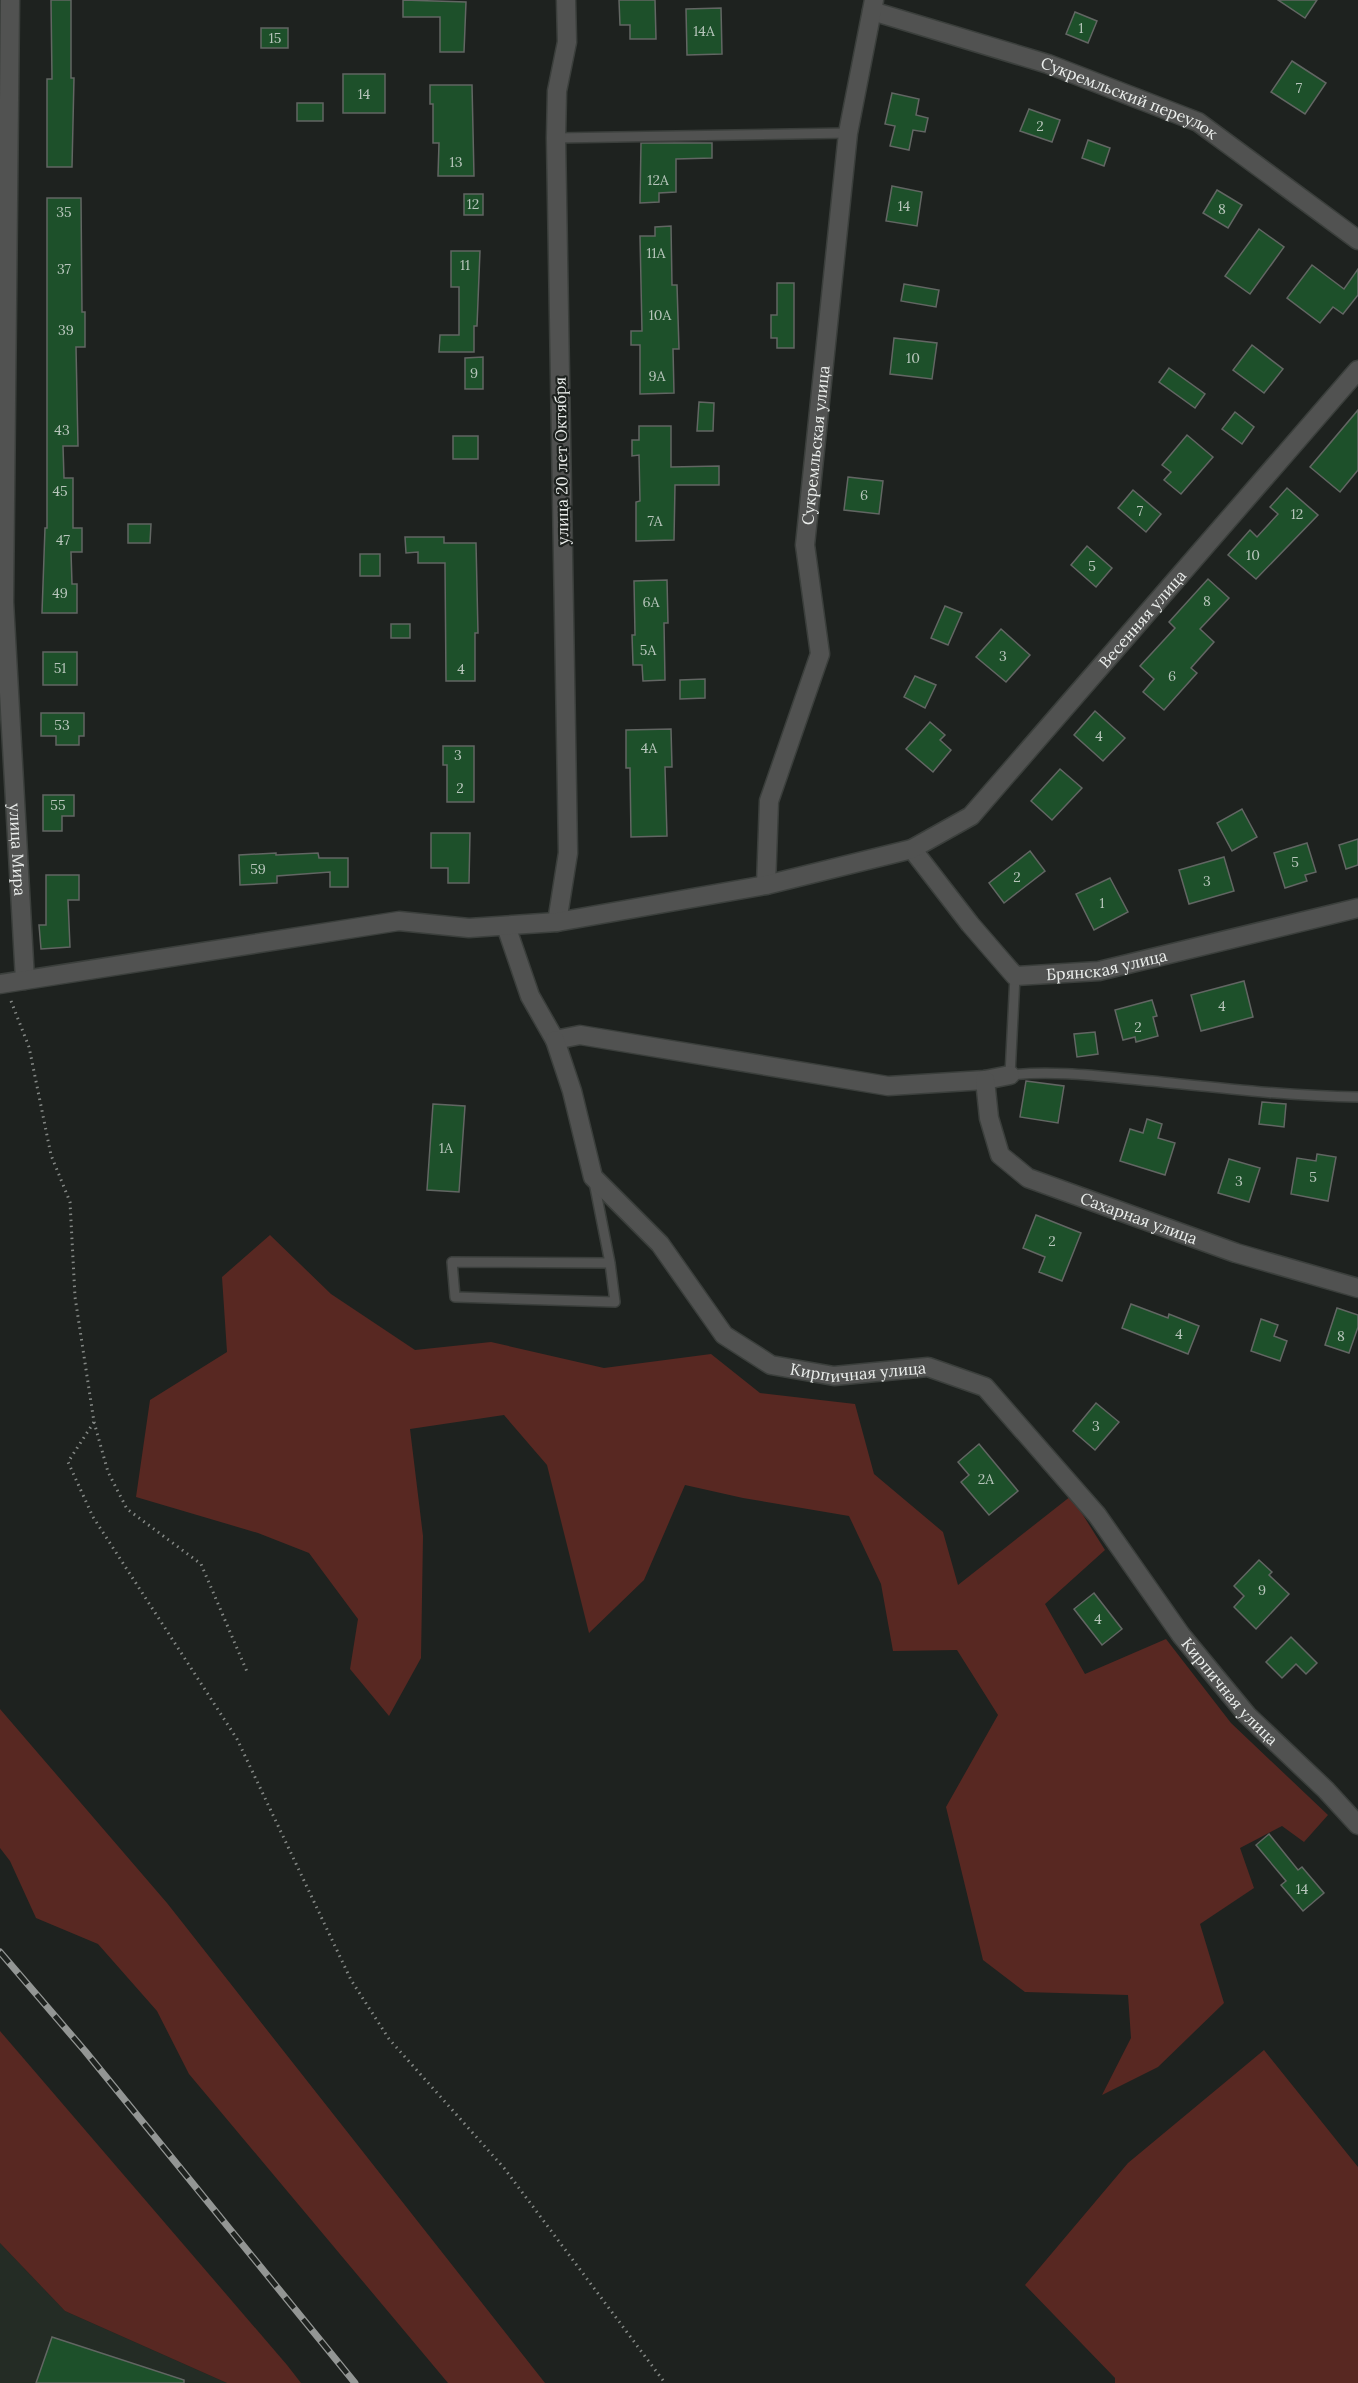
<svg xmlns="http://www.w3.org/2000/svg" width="1358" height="2383" viewBox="0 0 1358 2383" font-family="Lora,serif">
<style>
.built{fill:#242c25}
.green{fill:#582822}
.building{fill:#1d502a;stroke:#626663;stroke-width:1.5}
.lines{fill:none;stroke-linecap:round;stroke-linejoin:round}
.service-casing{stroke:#3b3f3c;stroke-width:12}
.minor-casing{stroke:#3b3f3c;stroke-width:21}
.path{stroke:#848885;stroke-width:3;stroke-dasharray:1.5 4.5;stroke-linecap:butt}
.service{stroke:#515251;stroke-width:9}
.minor{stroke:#515251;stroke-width:18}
.rail-casing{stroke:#939694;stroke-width:7}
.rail{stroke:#1e221f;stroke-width:4.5;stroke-dasharray:14;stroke-linecap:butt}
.labels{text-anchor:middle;stroke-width:4.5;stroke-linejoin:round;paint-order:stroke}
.number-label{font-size:14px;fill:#b8c6bc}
.street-label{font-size:16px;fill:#ebeeec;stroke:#1e221f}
</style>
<rect width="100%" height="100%" fill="#1e221f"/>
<path class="built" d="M 0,2243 L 65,2311 L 227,2383 L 0,2383 Z"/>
<g class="green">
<path d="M 270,1235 L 331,1294 L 415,1350 L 491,1342 L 604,1368 L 711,1354 L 760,1393 L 855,1404 L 874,1474 L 943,1532 L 958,1585 L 1071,1496 L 1105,1550 L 1045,1604 L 1085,1674 L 1166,1639 L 1231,1723 L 1328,1815 L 1304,1842 L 1282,1826 L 1240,1848 L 1254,1888 L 1200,1924 L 1224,2003 L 1158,2067 L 1102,2095 L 1131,2038 L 1128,1995 L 1025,1992 L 983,1960 L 946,1807 L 998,1715 L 957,1650 L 893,1651 L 881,1584 L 849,1516 L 743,1498 L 685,1485 L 644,1580 L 589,1633 L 547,1465 L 504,1415 L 410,1429 L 423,1536 L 421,1658 L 389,1716 L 350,1669 L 358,1619 L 309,1553 L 258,1533 L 136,1497 L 150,1400 L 227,1352 L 222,1277 Z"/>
<path d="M 0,1709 L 167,1903 L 545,2383 L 448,2383 L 189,2074 L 157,2011 L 98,1944 L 36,1918 L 10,1861 L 0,1848 Z"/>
<path d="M 0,2031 L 287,2365 L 301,2383 L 227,2383 L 65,2311 L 0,2243 Z"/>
<path d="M 1264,2050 L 1358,2167 L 1358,2383 L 1115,2383 L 1115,2378 L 1025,2285 L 1128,2163 Z"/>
</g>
<g class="building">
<path d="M 51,0 L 71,0 L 71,78 L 74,78 L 72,167 L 47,167 L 47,79 L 52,79 Z"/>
<path d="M 403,0 L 466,2 L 464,52 L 440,52 L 440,17 L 403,17 Z"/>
<path d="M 619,0 L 655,0 L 656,39 L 630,39 L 630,25 L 620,25 Z"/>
<path d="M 1278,0 L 1317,0 L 1305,18 Z"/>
<path d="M 721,8 L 722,54 L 687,55 L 686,9 Z"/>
<path d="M 1075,12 L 1097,21 L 1088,43 L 1066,34 Z"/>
<rect x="261" y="28" width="27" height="20"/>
<path d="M 1292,61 L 1326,83 L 1305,114 L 1271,92 Z"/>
<rect x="343" y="74" width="42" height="39"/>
<path d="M 430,85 L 472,85 L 474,176 L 438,176 L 439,143 L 433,143 L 433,104 L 430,104 Z"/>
<path d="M 892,93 L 919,99 L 916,115 L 928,118 L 925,132 L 913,130 L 909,150 L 890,146 L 895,126 L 885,124 Z"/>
<rect x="297" y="103" width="26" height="18"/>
<path d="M 1029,109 L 1060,120 L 1052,142 L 1020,131 Z"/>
<path d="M 1088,140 L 1110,148 L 1104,166 L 1082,158 Z"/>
<path d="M 641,143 L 712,143 L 712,158 L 676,159 L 676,192 L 659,193 L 659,202 L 640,203 Z"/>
<path d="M 892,186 L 922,192 L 917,226 L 886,221 Z"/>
<path d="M 1217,190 L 1242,205 L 1228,228 L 1203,213 Z"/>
<rect x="464" y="194" width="19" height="21"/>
<path d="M 47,198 L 81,198 L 82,312 L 85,312 L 85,347 L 76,347 L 78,446 L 63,446 L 64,478 L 73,478 L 73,528 L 82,528 L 82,552 L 71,552 L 72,584 L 77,584 L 77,613 L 42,613 L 45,528 L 47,528 Z"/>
<path d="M 671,226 L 672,285 L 677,285 L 679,349 L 673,349 L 674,393 L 640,394 L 640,345 L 631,345 L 631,331 L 642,331 L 640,236 L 655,236 L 655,227 Z"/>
<path d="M 1259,229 L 1284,247 L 1250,294 L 1225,276 Z"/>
<path d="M 451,251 L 480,251 L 477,326 L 474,326 L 474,352 L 439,352 L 440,335 L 459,335 L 459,287 L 451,287 Z"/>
<path d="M 1312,265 L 1344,289 L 1358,269 L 1358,295 L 1343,314 L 1333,307 L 1320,323 L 1287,298 Z"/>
<path d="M 777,283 L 794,283 L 794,348 L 777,348 L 777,338 L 771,338 L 771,315 L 777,315 Z"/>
<path d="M 904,284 L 939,290 L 936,307 L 901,301 Z"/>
<path d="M 894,338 L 937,343 L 932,379 L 890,374 Z"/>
<path d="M 1252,345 L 1283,369 L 1264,393 L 1233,370 Z"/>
<path d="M 483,357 L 483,389 L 465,389 L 465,358 Z"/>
<path d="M 1169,368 L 1205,394 L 1195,408 L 1159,382 Z"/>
<path d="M 699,402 L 714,403 L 713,431 L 697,431 Z"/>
<path d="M 1358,410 L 1358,470 L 1340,492 L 1310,467 Z"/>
<path d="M 1235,412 L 1254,427 L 1242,444 L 1222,429 Z"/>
<path d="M 639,426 L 671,426 L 671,467 L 719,466 L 719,485 L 675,485 L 674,540 L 636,541 L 636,502 L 640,501 L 639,455 L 632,456 L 632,440 L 639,440 Z"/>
<path d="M 1187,435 L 1213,457 L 1181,494 L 1164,480 L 1171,472 L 1162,465 Z"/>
<rect x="453" y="436" width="25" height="23"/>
<path d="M 848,477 L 883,481 L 879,514 L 844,510 Z"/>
<path d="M 1287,488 L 1318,515 L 1256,579 L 1228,555 L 1250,530 L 1257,537 L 1278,514 L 1270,507 Z"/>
<path d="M 1133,490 L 1161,514 L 1146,532 L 1118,508 Z"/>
<path d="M 128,524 L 151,524 L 150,543 L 128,543 Z"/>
<path d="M 405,537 L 444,537 L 444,543 L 476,543 L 478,633 L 475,633 L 475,681 L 446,681 L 445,563 L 418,563 L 418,552 L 406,553 Z"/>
<path d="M 1087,546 L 1112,568 L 1096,587 L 1071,565 Z"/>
<rect x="360" y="554" width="20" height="22"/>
<path d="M 1208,579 L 1229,598 L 1200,629 L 1214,642 L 1191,668 L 1197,673 L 1164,710 L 1143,692 L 1154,679 L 1140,666 L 1175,628 L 1169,622 Z"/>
<path d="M 667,580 L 668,623 L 664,623 L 665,680 L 643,681 L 642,665 L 633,665 L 632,635 L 635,635 L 634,581 Z"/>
<path d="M 945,606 L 962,613 L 948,645 L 931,638 Z"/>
<rect x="391" y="624" width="19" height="14"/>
<path d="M 1001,629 L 1030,655 L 1006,682 L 976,657 Z"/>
<rect x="43" y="652" width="34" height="33"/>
<path d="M 915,676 L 936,685 L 925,708 L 904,697 Z"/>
<path d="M 705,679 L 705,698 L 680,699 L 680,680 Z"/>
<path d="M 1095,711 L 1125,738 L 1103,761 L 1074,735 Z"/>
<path d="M 41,713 L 84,713 L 84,736 L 79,736 L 79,745 L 56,745 L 56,736 L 41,736 Z"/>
<path d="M 930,722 L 945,735 L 940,740 L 951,750 L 933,772 L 906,749 Z"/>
<path d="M 671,729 L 672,767 L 665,767 L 667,836 L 631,837 L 630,768 L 626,768 L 626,730 Z"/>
<path d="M 443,746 L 474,746 L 474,802 L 447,802 L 447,765 L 443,765 Z"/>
<path d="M 1060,769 L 1082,788 L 1052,820 L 1031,801 Z"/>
<path d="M 43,795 L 74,795 L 74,816 L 62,816 L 62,831 L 43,831 Z"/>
<path d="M 1242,809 L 1257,837 L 1232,851 L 1217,823 Z"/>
<path d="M 431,833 L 470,833 L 469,883 L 448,883 L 448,868 L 431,868 Z"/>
<path d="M 1358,839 L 1358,865 L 1346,869 L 1339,845 Z"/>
<path d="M 1307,843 L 1316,872 L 1305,875 L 1307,881 L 1285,888 L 1274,853 Z"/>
<path d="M 1030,851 L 1045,871 L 1004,903 L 989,883 Z"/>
<path d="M 276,853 L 276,855 L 318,853 L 319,858 L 348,858 L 348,887 L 330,887 L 330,872 L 277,876 L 277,883 L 240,885 L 239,855 Z"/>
<path d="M 1224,857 L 1234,891 L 1189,904 L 1179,870 Z"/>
<path d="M 46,875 L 79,875 L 79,900 L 68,900 L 70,947 L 41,949 L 39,925 L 46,925 Z"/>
<path d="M 1110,878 L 1128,912 L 1094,930 L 1076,894 Z"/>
<path d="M 1244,981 L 1253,1017 L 1201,1031 L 1191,995 Z"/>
<path d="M 1152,1000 L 1157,1016 L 1153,1017 L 1158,1036 L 1136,1042 L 1135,1037 L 1123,1040 L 1115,1010 Z"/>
<path d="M 1095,1032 L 1098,1054 L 1077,1057 L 1074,1034 Z"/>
<path d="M 1026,1081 L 1064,1086 L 1058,1123 L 1020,1117 Z"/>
<path d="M 1262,1102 L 1286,1104 L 1284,1127 L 1259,1124 Z"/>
<path d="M 433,1104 L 465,1106 L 459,1192 L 427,1190 Z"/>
<path d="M 1147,1119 L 1162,1124 L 1158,1138 L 1175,1143 L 1165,1175 L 1120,1161 L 1130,1129 L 1143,1133 Z"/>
<path d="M 1317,1154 L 1336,1157 L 1328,1201 L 1291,1194 L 1297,1158 L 1316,1161 Z"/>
<path d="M 1229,1159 L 1260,1168 L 1249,1202 L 1218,1193 Z"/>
<path d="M 1036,1215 L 1081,1233 L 1062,1281 L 1039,1272 L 1045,1257 L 1023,1248 Z"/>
<path d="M 1131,1304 L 1168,1318 L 1169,1314 L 1199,1326 L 1188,1354 L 1122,1328 Z"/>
<path d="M 1337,1308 L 1358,1315 L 1358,1327 L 1349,1353 L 1325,1345 Z"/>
<path d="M 1261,1319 L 1278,1325 L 1274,1336 L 1287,1341 L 1280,1361 L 1251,1351 Z"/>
<path d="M 1096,1403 L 1119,1422 L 1095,1450 L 1073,1431 Z"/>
<path d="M 979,1444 L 1018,1491 L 989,1515 L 961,1482 L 969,1475 L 958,1462 Z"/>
<path d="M 1259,1560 L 1272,1572 L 1269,1575 L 1289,1594 L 1256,1629 L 1234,1607 L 1244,1596 L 1234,1586 Z"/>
<path d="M 1094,1593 L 1122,1629 L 1102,1645 L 1074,1609 Z"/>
<path d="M 1291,1637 L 1317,1663 L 1306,1674 L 1296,1664 L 1282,1678 L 1266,1662 Z"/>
<path d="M 1269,1834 L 1298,1870 L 1302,1867 L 1324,1893 L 1303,1911 L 1281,1885 L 1286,1881 L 1256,1845 Z"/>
<path d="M 52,2337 L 184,2380 L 184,2383 L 36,2383 Z"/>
</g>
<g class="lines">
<defs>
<g id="service">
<path d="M 556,138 L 848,133"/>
<path d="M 1015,976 L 1010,1075 C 1057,1070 1105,1077 1152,1081 C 1221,1088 1289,1096 1358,1097"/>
<path d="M 594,1182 L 610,1263 L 615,1302 L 455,1297 L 452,1262 L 610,1263"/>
</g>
<g id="minor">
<path id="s1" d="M 10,0 L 4,602 L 25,980"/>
<path id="s2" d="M 872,11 L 1048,64 L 1198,122 L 1358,240"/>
<path id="s3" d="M 912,849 L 970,924 L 1015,976 L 1099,971 L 1358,908"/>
<path id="s4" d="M 766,885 L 769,801 L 820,654 L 805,545 L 848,133 L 874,0"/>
<path d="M 557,922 L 568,853 L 556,138 L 557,91 L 567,42 L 566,0"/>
<path d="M 506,926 L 530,996 L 555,1040 L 580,1035 L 888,1086 L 985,1080 L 1010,1075"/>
<path id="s5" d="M 0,984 L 399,921 L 469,928 L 557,922 L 766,885 L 912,849 L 971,816 L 1358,370"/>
<path id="s6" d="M 555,1040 L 572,1091 L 593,1177 L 660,1244 L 724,1335 L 771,1365 L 834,1376 L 928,1367 L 985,1387 L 1097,1515 L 1181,1635 L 1247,1715 L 1326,1790 L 1358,1825"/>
<path id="s7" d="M 985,1080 L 989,1118 L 1000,1155 L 1028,1178 L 1236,1253 L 1358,1288"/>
</g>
</defs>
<use href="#service" class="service-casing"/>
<use href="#minor" class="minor-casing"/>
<g class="path">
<path d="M 11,1001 L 29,1047 L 51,1155 L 70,1202 L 75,1297 L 94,1422 L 68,1462 L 93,1517 L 237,1739 L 351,1980 L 389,2039 L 504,2168 L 665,2383"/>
<path d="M 94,1422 L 108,1472 L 127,1509 L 201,1564 L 248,1674"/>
</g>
<use href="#service" class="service"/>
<use href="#minor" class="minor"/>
<defs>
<path id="rail" d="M 0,1952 L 85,2051 L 355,2383"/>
</defs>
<use href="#rail" class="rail-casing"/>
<use href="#rail" class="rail"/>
</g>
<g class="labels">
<g class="number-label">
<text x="1081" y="33">1</text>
<text x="704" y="36">14А</text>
<text x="275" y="43">15</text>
<text x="1299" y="93">7</text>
<text x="364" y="99">14</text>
<text x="1040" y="131">2</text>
<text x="456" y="167">13</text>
<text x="658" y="185">12А</text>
<text x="473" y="209">12</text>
<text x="904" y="211">14</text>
<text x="1222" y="214">8</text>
<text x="64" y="217">35</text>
<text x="656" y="258">11А</text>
<text x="465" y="270">11</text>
<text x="64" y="274">37</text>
<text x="660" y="320">10А</text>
<text x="66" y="335">39</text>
<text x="913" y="363">10</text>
<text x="474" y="378">9</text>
<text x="657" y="381">9А</text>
<text x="62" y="435">43</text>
<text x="60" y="496">45</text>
<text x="864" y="500">6</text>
<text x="1140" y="516">7</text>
<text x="1297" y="519">12</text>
<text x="655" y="526">7А</text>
<text x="63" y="545">47</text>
<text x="1253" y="560">10</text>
<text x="1092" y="571">5</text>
<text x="60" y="598">49</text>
<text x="1207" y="606">8</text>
<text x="651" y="607">6А</text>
<text x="648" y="655">5А</text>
<text x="1003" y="661">3</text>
<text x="60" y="673">51</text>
<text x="461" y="674">4</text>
<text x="1172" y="681">6</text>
<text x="62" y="730">53</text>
<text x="1099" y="741">4</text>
<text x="649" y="753">4А</text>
<text x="458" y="760">3</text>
<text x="460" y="793">2</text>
<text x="58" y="810">55</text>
<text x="1295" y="867">5</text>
<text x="258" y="874">59</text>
<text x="1017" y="882">2</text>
<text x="1207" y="886">3</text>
<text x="1102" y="908">1</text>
<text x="1222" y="1011">4</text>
<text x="1138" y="1032">2</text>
<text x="446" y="1153">1А</text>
<text x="1313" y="1182">5</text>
<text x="1239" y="1186">3</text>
<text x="1052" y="1246">2</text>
<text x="1179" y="1339">4</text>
<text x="1341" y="1341">8</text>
<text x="1096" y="1431">3</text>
<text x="986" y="1484">2А</text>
<text x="1262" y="1595">9</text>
<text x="1098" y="1624">4</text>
<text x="1302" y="1894">14</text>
</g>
<g class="street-label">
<text dy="6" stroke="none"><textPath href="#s2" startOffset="272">Сукремльский переулок</textPath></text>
<text dy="6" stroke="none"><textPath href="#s4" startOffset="450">Сукремльская улица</textPath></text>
<text transform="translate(561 461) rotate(-91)" y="6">улица 20 лет Октября</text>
<text dy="6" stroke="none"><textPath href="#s5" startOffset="1254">Весенняя улица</textPath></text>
<text dy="6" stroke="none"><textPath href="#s1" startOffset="850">улица Мира</textPath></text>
<text dy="6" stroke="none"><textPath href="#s3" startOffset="256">Брянская улица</textPath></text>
<text dy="6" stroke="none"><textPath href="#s7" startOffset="231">Сахарная улица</textPath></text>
<text dy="6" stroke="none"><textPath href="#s6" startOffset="492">Кирпичная улица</textPath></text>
<text dy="6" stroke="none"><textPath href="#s6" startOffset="1014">Кирпичная улица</textPath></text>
</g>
</g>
</svg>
